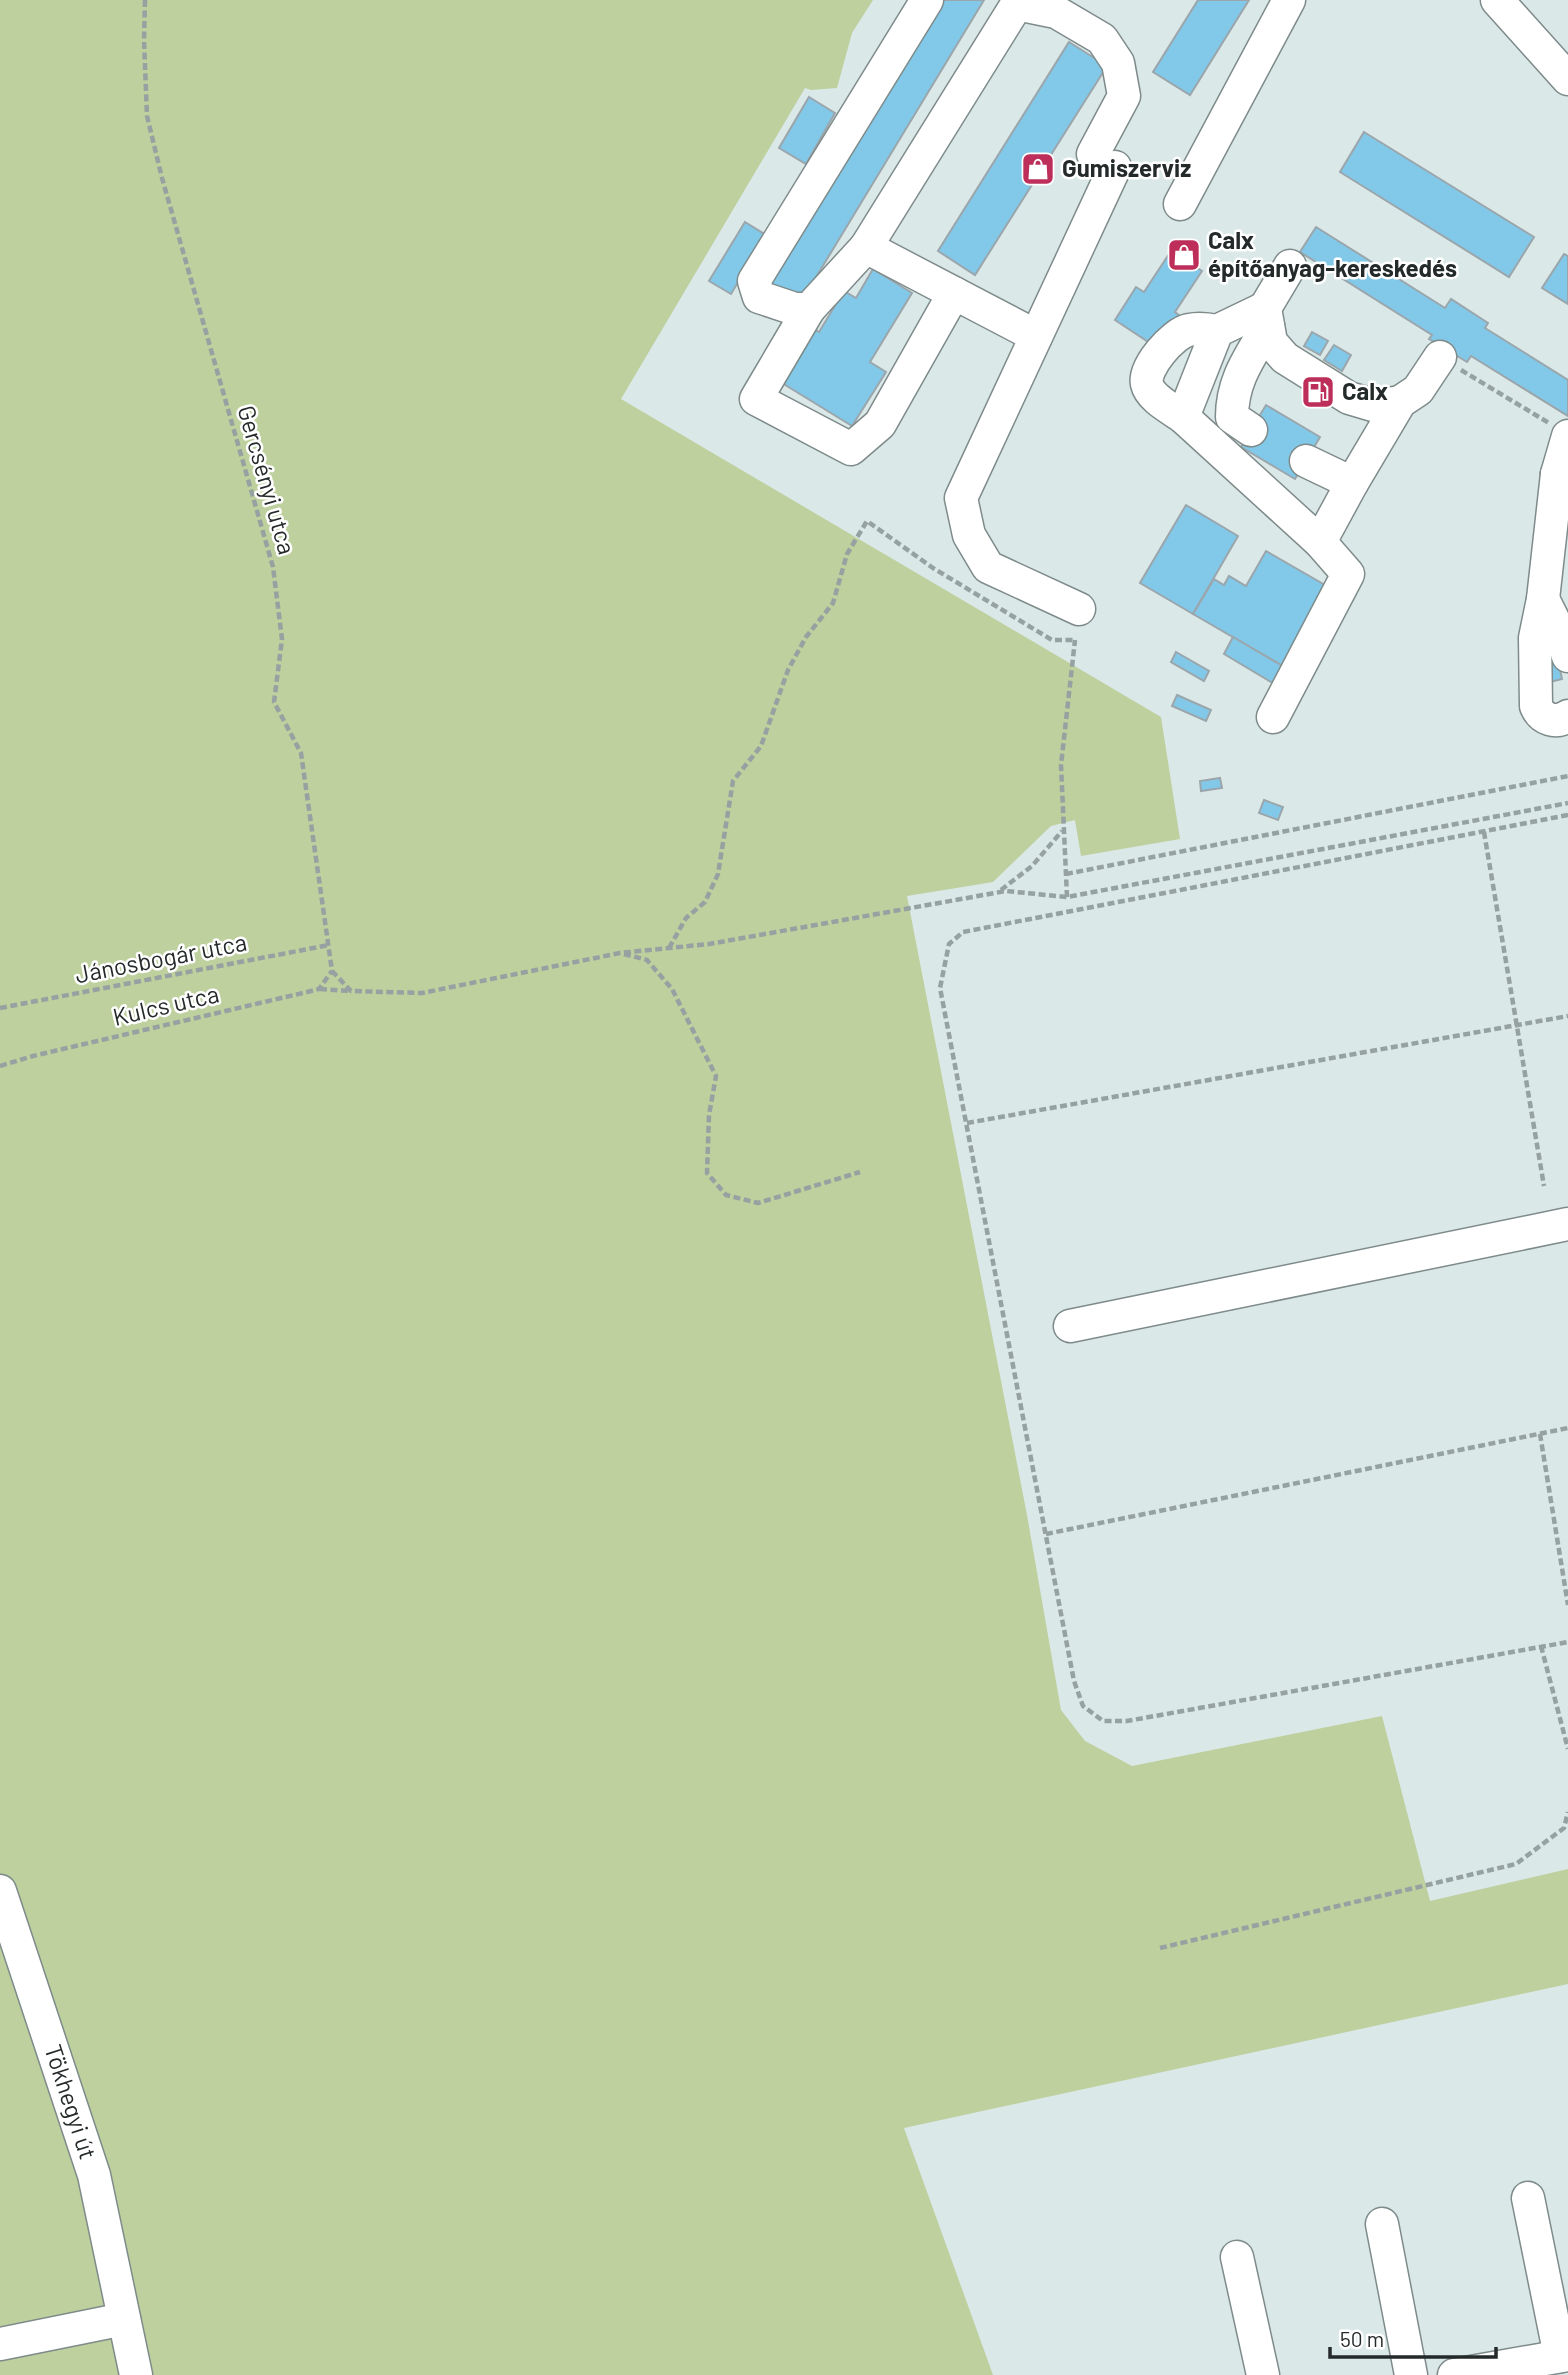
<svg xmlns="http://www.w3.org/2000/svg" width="1568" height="2375" viewBox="0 0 1568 2375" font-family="Barlow,sans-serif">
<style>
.green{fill:#bdd09e}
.building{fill:#82c9e9;stroke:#9ba6ac;stroke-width:2}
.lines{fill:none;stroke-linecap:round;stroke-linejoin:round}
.minor-casing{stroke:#7e8b8a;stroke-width:35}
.path{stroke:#96a1a1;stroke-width:4.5;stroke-dasharray:7 3.5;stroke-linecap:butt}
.minor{stroke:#fff;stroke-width:32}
.labels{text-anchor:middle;stroke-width:5;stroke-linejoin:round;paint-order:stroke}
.poi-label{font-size:24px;font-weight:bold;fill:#242929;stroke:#fff;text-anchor:start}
.street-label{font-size:24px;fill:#242929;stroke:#fff}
</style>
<rect width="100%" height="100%" fill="#dae8e8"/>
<path class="green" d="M 0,0 L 873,0 L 852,33 L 837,88 L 811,90 L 805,88 L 621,399 L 1161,717 L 1180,839 L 1081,856 L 1075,820 L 1051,826 L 993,882 L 907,896 L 1027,1515 L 1061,1710 L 1085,1741 L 1132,1766 L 1382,1716 L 1430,1901 L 1568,1869 L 1568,1984 L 904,2128 L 993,2375 L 0,2375 Z"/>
<g class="building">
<path d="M 932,0 L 984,0 L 801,302 L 762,279 Z"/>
<path d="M 1198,0 L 1249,0 L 1190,95 L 1153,72 Z"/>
<path d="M 1069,42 L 1107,66 L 975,275 L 938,251 Z"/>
<path d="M 809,97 L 835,113 L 806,164 L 779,148 Z"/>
<path d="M 1364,132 L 1534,237 L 1509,277 L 1340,172 Z"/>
<path d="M 745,222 L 766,235 L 731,294 L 709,281 Z"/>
<path d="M 1316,227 L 1445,308 L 1451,299 L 1488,323 L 1485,328 L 1568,380 L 1568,416 L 1471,356 L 1467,362 L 1429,339 L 1432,335 L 1300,252 Z"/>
<path d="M 1171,251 L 1202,271 L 1175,312 L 1180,316 L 1159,349 L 1115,320 L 1136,287 L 1144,292 Z"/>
<path d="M 1564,254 L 1568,256 L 1568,304 L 1542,288 Z"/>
<path d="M 873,269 L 912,293 L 870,362 L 886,372 L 852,426 L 782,383 L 814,329 L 819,332 L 844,291 L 856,298 Z"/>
<path d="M 1312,332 L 1328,341 L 1320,355 L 1304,346 Z"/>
<path d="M 1334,345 L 1351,355 L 1342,371 L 1324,360 Z"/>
<path d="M 1266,405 L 1320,437 L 1295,479 L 1241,447 Z"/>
<path d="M 1186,505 L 1238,536 L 1193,614 L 1140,583 Z"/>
<path d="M 1266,551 L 1332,589 L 1286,668 L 1193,614 L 1214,579 L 1224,585 L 1229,576 L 1246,586 Z"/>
<path d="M 1233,637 L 1286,668 L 1276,685 L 1224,654 Z"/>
<path d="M 1556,651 L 1562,679 L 1546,683 L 1541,654 Z"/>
<path d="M 1176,652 L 1209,671 L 1204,681 L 1171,662 Z"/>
<path d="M 1177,695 L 1211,710 L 1206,721 L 1172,706 Z"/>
<path d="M 1220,778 L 1222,788 L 1201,791 L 1200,781 Z"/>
<path d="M 1264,800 L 1283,807 L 1278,820 L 1259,813 Z"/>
</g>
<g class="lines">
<defs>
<g id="minor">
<path d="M 927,0 L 754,281 L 759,297 L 795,309 L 809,309 L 866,247 L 1036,336"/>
<path d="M 1019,0 L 1017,4 L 1056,12 L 1102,39 L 1118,63 L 1124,96 L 1093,154"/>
<path d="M 1497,0 L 1568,79"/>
<path d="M 1180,204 L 1289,0"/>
<path d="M 866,247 L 1017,4"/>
<path d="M 1290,266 L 1265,308 L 1271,342 L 1285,358 L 1349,398 L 1376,406 L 1400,402 L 1418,390 L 1440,357"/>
<path d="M 1265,308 L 1217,331 L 1183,417 L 1320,542 L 1348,574 L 1273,717"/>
<path d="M 809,309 L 756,399 L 851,449 L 880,424 L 954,293"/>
<path d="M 1183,417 C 1172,409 1150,398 1147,384 C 1143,368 1173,333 1189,330 C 1198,328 1208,329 1217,331"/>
<path d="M 1251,430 L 1232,417 C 1232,380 1250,357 1268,326"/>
<path d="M 1568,436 L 1557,474 L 1568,491"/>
<path d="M 1306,461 L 1352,483 L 1400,402"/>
<path d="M 1557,474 L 1543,599 L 1535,638 L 1536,706 C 1542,720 1556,724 1568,716"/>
<path d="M 1320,542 L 1352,483"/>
<path d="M 1543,599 L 1560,633 L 1568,656"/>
<path d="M 1079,609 L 988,567 L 969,535 L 961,498 L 1115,167"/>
<path d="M 1070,1326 L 1568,1224"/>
<path d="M 0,1891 L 94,2175 L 136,2375"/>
<path d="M 1528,2198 L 1560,2356"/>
<path d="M 1382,2224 L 1411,2375"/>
<path d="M 1237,2257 L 1263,2375"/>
<path d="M 0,2344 L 124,2319"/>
<path d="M 1454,2375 L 1568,2355"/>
</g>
</defs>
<use href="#minor" class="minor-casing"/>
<g class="path">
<path d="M 145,0 L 144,40 L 147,116 L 162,178 L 273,567 L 282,639 L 274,702 L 301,753 L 332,971"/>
<path d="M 1461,370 L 1549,423"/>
<path d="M 1568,815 L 963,932 L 949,944 L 940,988 L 1074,1681 L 1083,1706 L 1103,1721 L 1127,1721 L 1568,1642"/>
<path d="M 1484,832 L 1544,1186"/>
<path d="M 1066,874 L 1568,776"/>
<path d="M 1001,890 L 1032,866 L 1062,831"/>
<path d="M 1067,897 L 1061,765 L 1075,640"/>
<path d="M 669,948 L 686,918 L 705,902 L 718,874 L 733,781 L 761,746 L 788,670 L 806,637 L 833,603 L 847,554 L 867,521 L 933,568 L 1052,640 L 1075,640"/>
<path d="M 624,954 L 647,960 L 672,989 L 716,1076 L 709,1115 L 707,1173 L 726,1195 L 758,1203 L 860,1172"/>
<path d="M 332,971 L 351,991 L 422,993 L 620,953 L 709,944 L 1006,891 L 1067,897 L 1568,803"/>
<path d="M 320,989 L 350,991"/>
<path d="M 0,1008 L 329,945"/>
<path d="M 0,1066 L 33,1056 L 307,992 L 319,989 L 332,971"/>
<path d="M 967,1123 L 1568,1016"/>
<path d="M 1540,1434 L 1568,1605"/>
<path d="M 1046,1534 L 1568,1428"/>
<path d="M 1541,1646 L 1568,1749"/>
<path d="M 1160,1948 L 1516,1864 L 1564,1828 L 1568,1812"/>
</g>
<use href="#minor" class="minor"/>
</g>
<defs>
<symbol id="shop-square" viewBox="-11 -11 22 22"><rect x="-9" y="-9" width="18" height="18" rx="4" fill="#bd2f5a" stroke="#fff"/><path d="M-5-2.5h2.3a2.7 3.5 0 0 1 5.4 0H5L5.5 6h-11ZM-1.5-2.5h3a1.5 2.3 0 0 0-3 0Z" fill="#fff"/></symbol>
<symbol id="fuel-square" viewBox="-11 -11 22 22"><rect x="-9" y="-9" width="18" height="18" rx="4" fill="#bd2f5a" stroke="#fff"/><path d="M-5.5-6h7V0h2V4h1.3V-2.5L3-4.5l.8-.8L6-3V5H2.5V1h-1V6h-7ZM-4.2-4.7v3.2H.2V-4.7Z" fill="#fff"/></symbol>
</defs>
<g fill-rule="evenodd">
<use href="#shop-square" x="1019" y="150" width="38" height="38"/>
<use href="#shop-square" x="1165" y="236" width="38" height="38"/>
<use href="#fuel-square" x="1299" y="373" width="38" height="38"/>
</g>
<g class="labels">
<g class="poi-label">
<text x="1062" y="177">Gumiszerviz</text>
<text x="1208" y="249">Calx<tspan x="1208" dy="28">építőanyag-kereskedés</tspan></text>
<text x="1342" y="400">Calx</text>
</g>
<g class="street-label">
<text transform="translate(266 480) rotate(74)" y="8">Gercsényi utca</text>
<text transform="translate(161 959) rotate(-11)" y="8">Jánosbogár utca</text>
<text transform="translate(166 1006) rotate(-13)" y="8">Kulcs utca</text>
<text transform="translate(70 2102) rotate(72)" y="8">Tökhegyi út</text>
</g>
</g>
<path d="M1330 2347v10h166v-10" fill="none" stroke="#242929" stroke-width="3.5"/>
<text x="1340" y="2347" font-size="21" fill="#242929" stroke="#ffffff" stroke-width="5" paint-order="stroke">50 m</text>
</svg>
